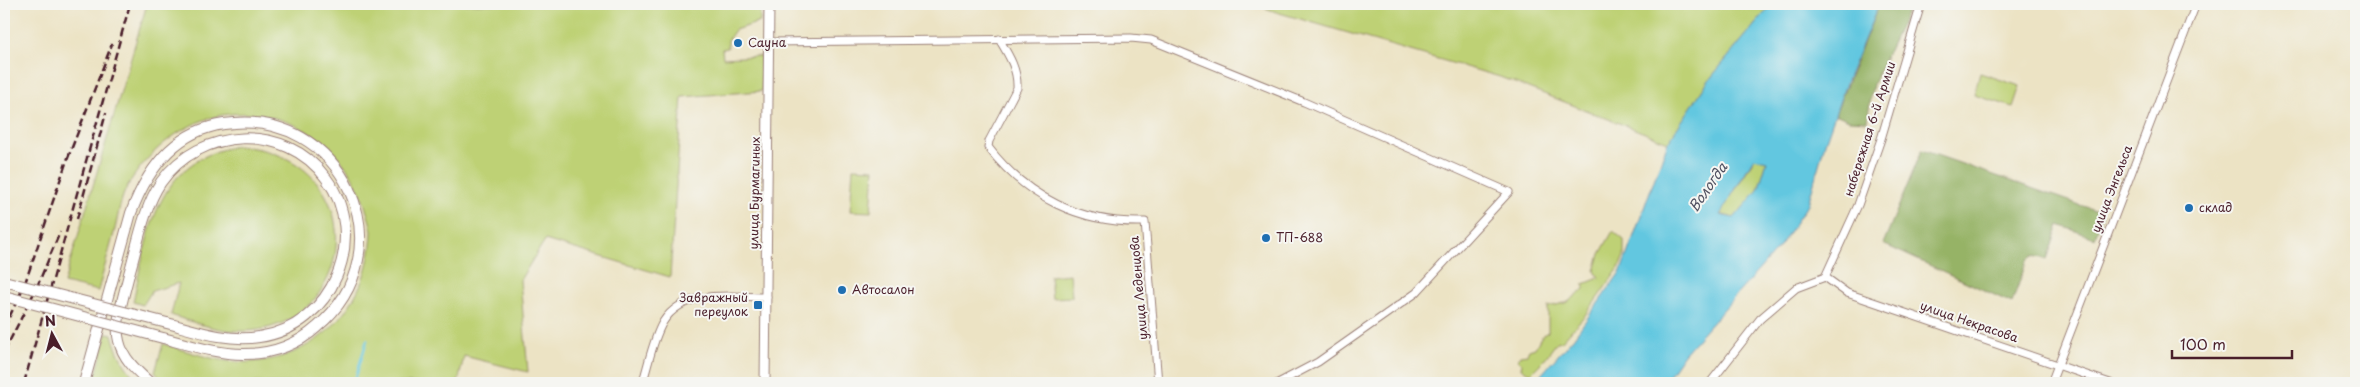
<svg xmlns="http://www.w3.org/2000/svg" width="2360" height="387" viewBox="0 0 2360 387" font-family="'Playpen Sans',sans-serif">
<style>
.green{fill:#bed175;stroke:#847850}
.forest{fill:#96b366;stroke:#706948}
.water{fill:#62c7e0;stroke:#567386;fill-rule:evenodd}
.lines{fill:none;stroke-linecap:round;stroke-linejoin:round}
.stream{stroke:#62c7e0;stroke-width:2.5}
.minor-casing{stroke:#9b8178;stroke-width:9}
.tertiary-casing{stroke:#9b8178;stroke-width:11}
.secondary-casing{stroke:#9b8178;stroke-width:12}
.minor{stroke:#fff;stroke-width:7}
.tertiary{stroke:#fff;stroke-width:9}
.secondary{stroke:#fff;stroke-width:10}
.rail{stroke:#4a1f2b;stroke-width:2.5;stroke-dasharray:8 4;stroke-linecap:butt}
.secondary-bridge-casing{stroke:#9b8178;stroke-width:12;stroke-linecap:butt}
.secondary-bridge{stroke:#fff;stroke-width:10}
.poi-dot{fill:#1f6fb2;stroke:#f6f6f2;stroke-width:2}
.labels{text-anchor:middle;stroke-width:4;stroke-linejoin:round;paint-order:stroke}
.poi-label{font-size:12px;fill:#4a1f2b;stroke:#f6f6f2;text-anchor:start}
.street-label{font-size:12px;fill:#4a1f2b;stroke:#f6f6f2}
.water-label{font-size:14px;font-style:italic;fill:#515161;stroke:#f6f6f2}
</style>
<rect width="100%" height="100%" fill="#f6f6f2"/>
<filter id="ink" filterUnits="userSpaceOnUse"><feTurbulence type="fractalNoise" baseFrequency=".02" numOctaves="2"/><feDisplacementMap in="SourceGraphic" scale="10" xChannelSelector="R" yChannelSelector="G"/><feConvolveMatrix kernelMatrix="1 2 1 2 8 2 1 2 1" color-interpolation-filters="sRGB"/></filter>
<filter id="wash" filterUnits="userSpaceOnUse"><feTurbulence type="fractalNoise" baseFrequency=".0096" numOctaves="4" result="noise"/><feDisplacementMap in="SourceGraphic" scale="20" xChannelSelector="R" yChannelSelector="G"/><feGaussianBlur stdDeviation="1.12" result="paint"/><feColorMatrix in="noise" values="0 0 0 0 0 0 0 0 0 0 0 0 0 0 0 0 0 1.4 0 .05"/><feComposite in="paint" operator="in"/></filter>
<g filter="url(#wash)">
<rect width="100%" height="100%" fill="#ece3c4"/>
<g class="green">
<path d="M 147,4 L 760,4 L 760,22 L 735,30 L 728,40 L 728,48 L 722,49 L 723,58 L 761,56 L 762,91 L 682,97 L 670,277 L 545,240 L 520,280 L 528,372 L 464,356 L 458,383 L 164,383 L 155,372 L 163,344 C 191,352 221,364 251,362 C 309,359 356,317 368,261 C 370,252 372,241 372,231 C 371,224 368,216 366,209 C 349,148 293,109 230,114 C 187,118 149,150 128,185 C 120,198 118,218 114,233 C 109,252 103,272 98,291 L 64,283 Z"/>
<path d="M 1255,4 L 1772,4 L 1709,80 L 1668,142 L 1500,77 L 1276,12 Z"/>
<path d="M 1980,73 L 2020,86 L 2013,107 L 1974,95 Z"/>
<path d="M 237,146 C 379,155 360,335 237,331 C 215,330 192,322 171,315 L 179,283 L 152,291 L 143,305 L 133,302 C 148,233 155,161 237,146 Z"/>
<path d="M 1755,158 L 1767,161 L 1758,190 L 1734,218 L 1720,214 Z"/>
<path d="M 853,168 L 874,169 L 871,212 L 850,211 Z"/>
<path d="M 1613,231 L 1624,240 L 1624,256 L 1619,268 L 1586,314 L 1562,341 L 1557,342 L 1543,361 L 1530,374 L 1521,368 L 1522,364 L 1518,359 L 1520,355 L 1527,354 L 1529,350 L 1535,348 L 1541,337 L 1548,332 L 1548,307 L 1568,302 L 1584,289 L 1584,284 L 1599,278 L 1595,271 L 1600,254 Z"/>
<path d="M 1070,274 L 1072,297 L 1052,298 L 1050,276 Z"/>
<path d="M 107,333 L 112,334 C 117,355 125,367 139,383 L 94,383 Z"/>
</g>
<g class="forest">
<path d="M 1879,4 L 1911,4 L 1873,84 L 1867,121 L 1849,120 L 1835,114 Z"/>
<path d="M 1922,150 L 2103,213 L 2095,238 L 2059,225 L 2047,259 L 2033,256 L 2027,260 L 2012,303 L 1883,244 Z"/>
</g>
<path class="water" d="M 1772,4 L 1879,4 L 1846,83 L 1825,143 L 1808,204 L 1780,246 L 1684,354 L 1664,383 L 1534,383 L 1574,337 L 1621,271 L 1668,142 L 1709,80 ZM 1754,158 L 1767,161 L 1758,190 L 1734,218 L 1720,215 Z"/>
<g class="lines">
<path class="stream" d="M 354,383 L 367,340"/>
</g>
</g>
<g filter="url(#ink)">
<g class="lines">
<defs>
<g id="minor">
<path d="M 999,39 C 1008,54 1018,69 1017,88 L 989,141 L 988,147 C 1027,198 1081,224 1145,222 L 1158,383"/>
<path d="M 770,42 L 1131,38 L 1151,40 L 1304,102 L 1509,192 L 1416,293 L 1318,362 L 1278,383"/>
<path d="M 1825,277 L 1847,293 L 2110,383"/>
<path d="M 643,381 C 649,362 653,339 663,322 C 684,288 732,297 767,297"/>
<path d="M 1710,383 L 1760,319 L 1796,288 L 1825,277 L 1858,205 L 1881,139 L 1921,4"/>
<path d="M 2051,383 L 2196,4"/>
</g>
<path id="tertiary" d="M 765,383 L 769,4"/>
<g id="secondary">
<path d="M 84,383 L 131,213 C 147,170 174,131 224,124 C 342,106 409,250 317,327 C 297,345 271,354 244,354 C 217,354 189,345 163,338"/>
<path d="M 150,383 C 137,371 123,359 119,341 C 114,324 125,292 129,274 C 138,244 143,209 161,182 C 200,127 285,122 326,178 C 370,237 333,327 259,337 C 227,342 197,331 167,323"/>
</g>
</defs>
<use href="#minor" class="minor-casing"/>
<use href="#tertiary" class="tertiary-casing"/>
<use href="#secondary" class="secondary-casing"/>
<use href="#minor" class="minor"/>
<use href="#tertiary" class="tertiary"/>
<use href="#secondary" class="secondary"/>
<g class="rail">
<path d="M 77,219 L 106,113"/>
<path d="M 4,328 L 24,286 L 66,163 L 112,44"/>
<path d="M 4,352 L 36,289 L 60,232"/>
<path d="M 24,383 L 130,4"/>
</g>
<defs>
<g id="secondary-bridge">
<path d="M 4,281 L 167,323"/>
<path d="M 4,296 L 163,338"/>
</g>
</defs>
<use href="#secondary-bridge" class="secondary-bridge-casing"/>
<use href="#secondary-bridge" class="secondary-bridge"/>
</g>
</g>
<g class="poi-dot">
<circle cx="738" cy="43" r="5"/>
<circle cx="2189" cy="208" r="5"/>
<circle cx="1266" cy="238" r="5"/>
<circle cx="842" cy="290" r="5"/>
<rect x="753" y="300" width="10" height="10" rx="2.5"/>
</g>
<g class="labels">
<g class="poi-label">
<text x="748" y="47">Сауна</text>
<text x="2199" y="212">склад</text>
<text x="1276" y="242">ТП-688</text>
<text x="852" y="294">Автосалон</text>
<text x="748" y="302" text-anchor="end">Завражный<tspan x="748" dy="14">переулок</tspan></text>
</g>
<g class="street-label">
<text transform="translate(1870 129) rotate(-72)" y="4">набережная 6-й Армии</text>
<text transform="translate(2112 189) rotate(-69)" y="4">улица Энгельса</text>
<text transform="translate(755 193) rotate(-89)" y="4">улица Бурмагиных</text>
<text transform="translate(1139 288) rotate(-95)" y="4">улица Леденцова</text>
<text transform="translate(1969 322) rotate(19)" y="4">улица Некрасова</text>
</g>
<g class="water-label">
<text transform="translate(1708 187) rotate(-55)" y="5">Вологда</text>
</g>
</g>
<rect width="2360" height="387" fill="none" stroke="#f6f6f2" stroke-width="20"/>
<g transform="translate(52 334) rotate(353)" stroke="#f6f6f2" stroke-width="4" paint-order="stroke">
<path d="M0-4L9 19L0 12L-9 19Z" fill="#4a1f2b"/>
<text y="-8" font-size="14" font-weight="bold" text-anchor="middle" fill="#4a1f2b">N</text>
</g>
<path d="M2172 350v8h120v-8" fill="none" stroke="#4a1f2b" stroke-width="2.5"/>
<text x="2180" y="350" font-size="15" fill="#4a1f2b" stroke="#f6f6f2" stroke-width="4" paint-order="stroke">100 m</text>
</svg>
